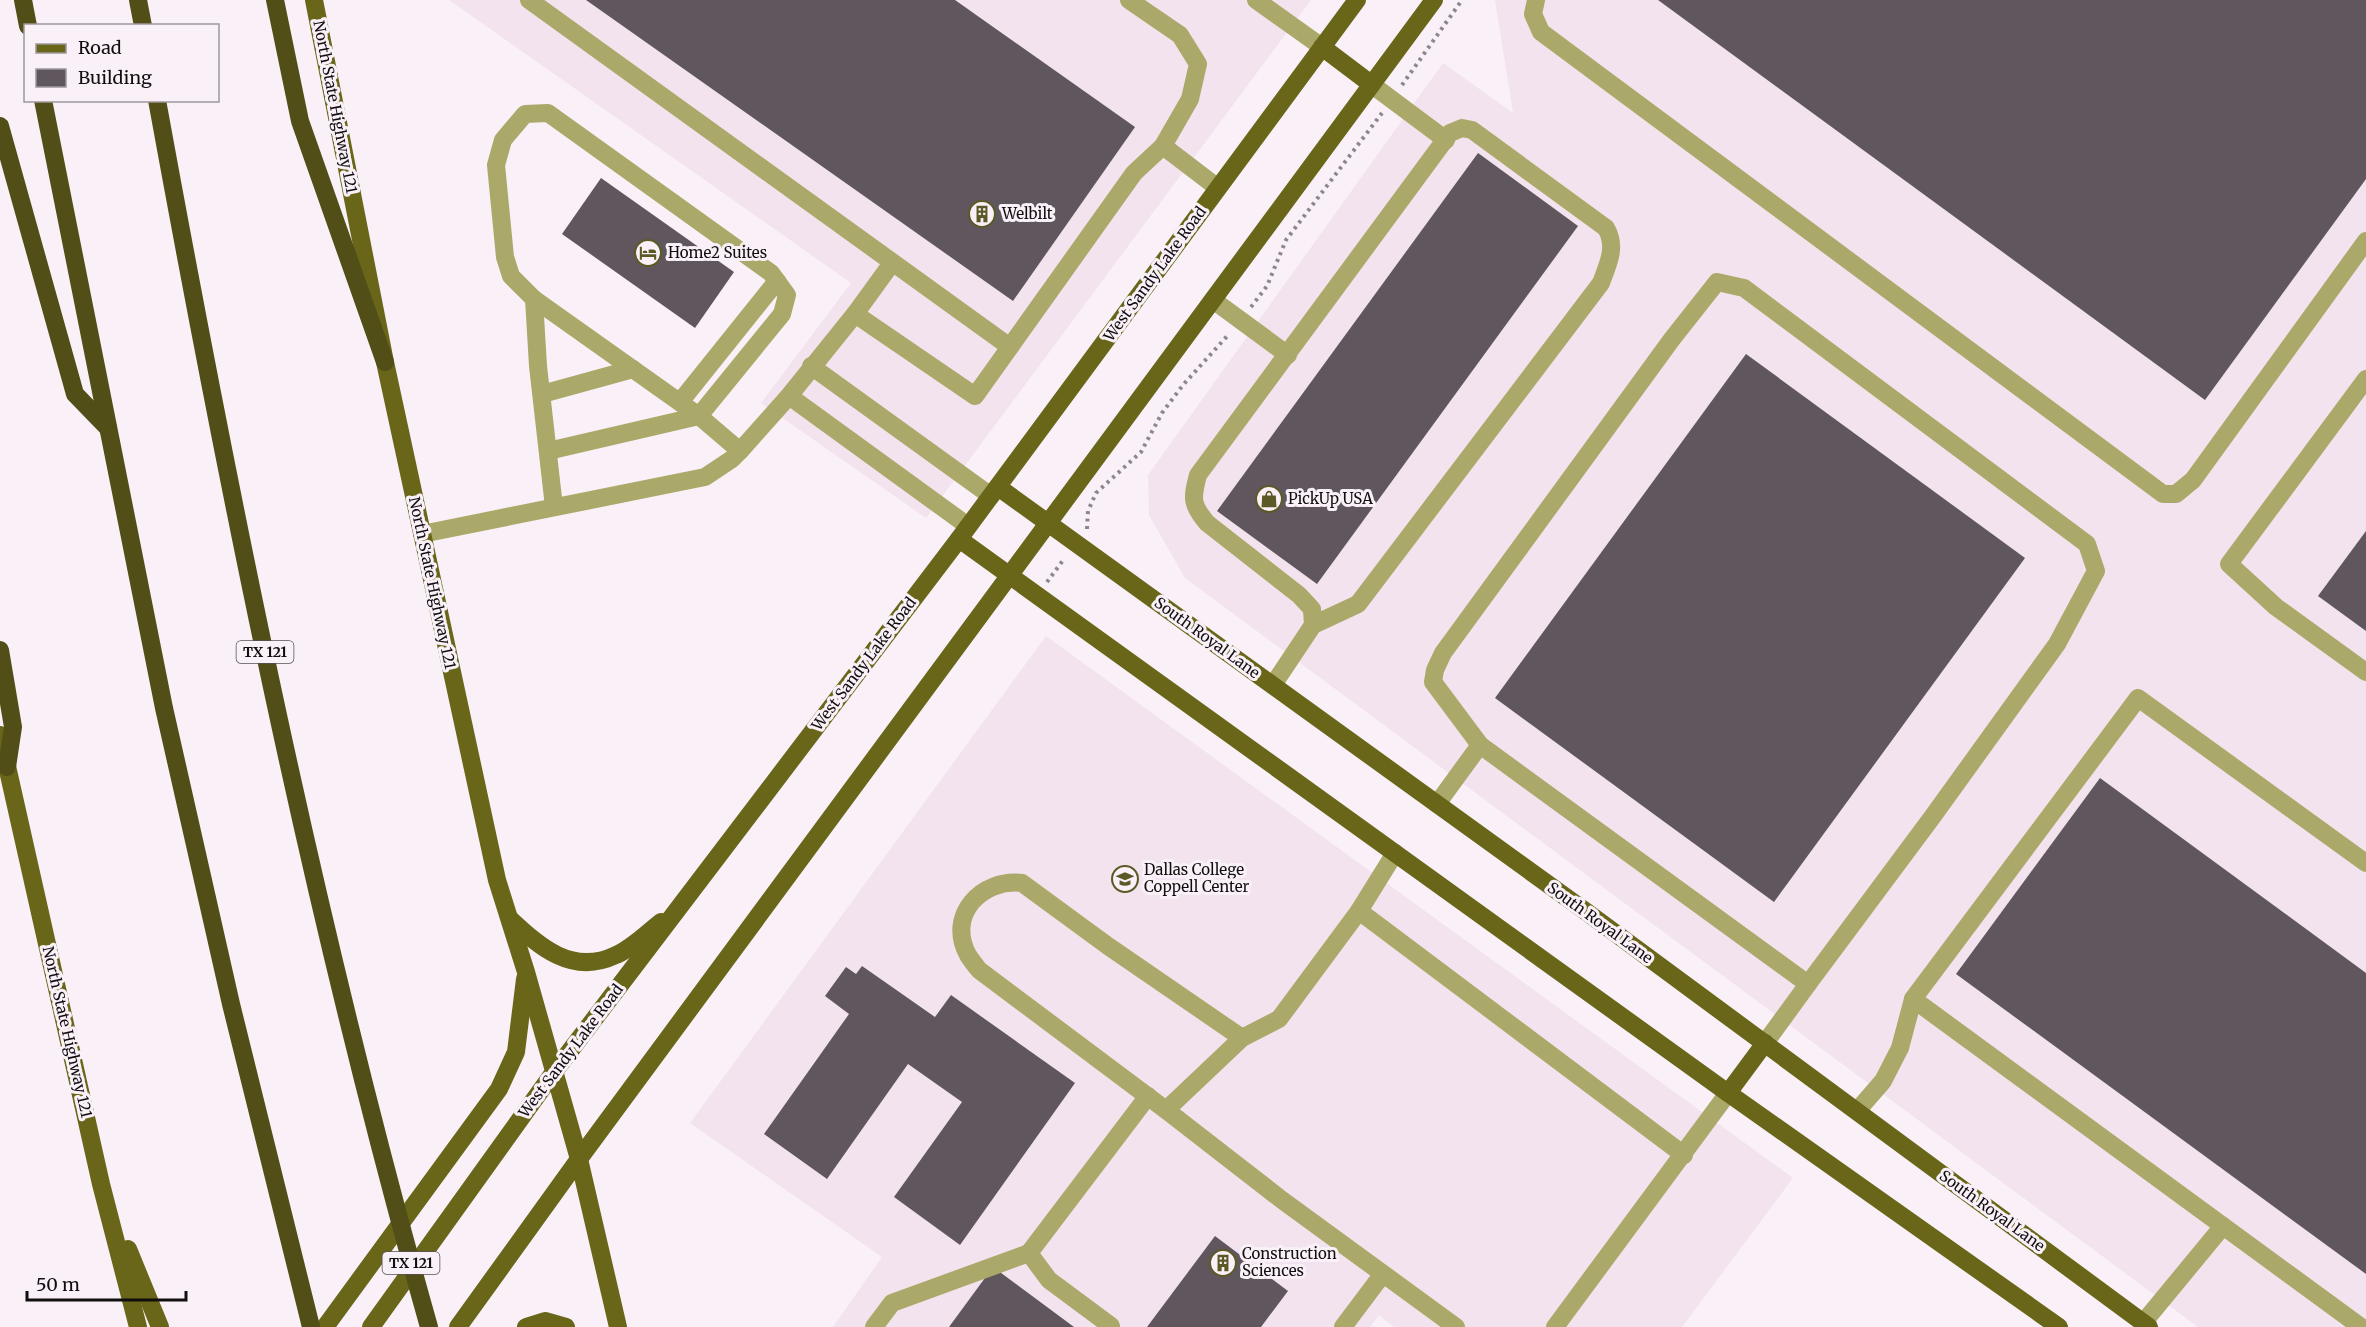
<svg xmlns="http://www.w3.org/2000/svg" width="2366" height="1327" viewBox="0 0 2366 1327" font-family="Merriweather,serif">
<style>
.built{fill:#f2e3ee}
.building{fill:#5f575d}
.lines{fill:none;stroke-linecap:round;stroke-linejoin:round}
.path{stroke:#8d878c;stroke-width:4;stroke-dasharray:3 4.5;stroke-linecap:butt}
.minor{stroke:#aaa969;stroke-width:18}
.major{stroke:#696619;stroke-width:18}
.highway{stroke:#514f17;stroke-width:18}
.labels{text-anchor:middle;stroke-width:6;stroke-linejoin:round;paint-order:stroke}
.shield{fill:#faf1f8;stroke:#575256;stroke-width:1.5}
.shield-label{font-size:14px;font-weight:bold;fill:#110e10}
.street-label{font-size:15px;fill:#110e10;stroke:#faf1f8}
.poi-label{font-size:15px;fill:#110e10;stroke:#faf1f8;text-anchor:start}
</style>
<rect width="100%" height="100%" fill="#faf1f8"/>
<g class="built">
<path d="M 449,0 L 1311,0 L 926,518 L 761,403 L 851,283 Z"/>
<path d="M 1495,0 L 2366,0 L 2366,1327 L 2198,1327 L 1185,578 L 1149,515 L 1148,475 L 1443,63 L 1513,113 Z"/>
<path d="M 1046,636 L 1793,1178 L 1682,1327 L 1394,1327 L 1379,1315 L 1370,1327 L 833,1327 L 882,1257 L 690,1123 Z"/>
</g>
<g class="building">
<path d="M 586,0 L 955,0 L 1135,127 L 1013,301 Z"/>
<path d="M 1658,0 L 2366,0 L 2366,179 L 2205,400 Z"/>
<path d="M 1478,153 L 1578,226 L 1317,584 L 1217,511 Z"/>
<path d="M 601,178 L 734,272 L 695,328 L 562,234 Z"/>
<path d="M 1746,354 L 2025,558 L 1774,902 L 1495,698 Z"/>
<path d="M 2366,531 L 2366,631 L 2318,596 Z"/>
<path d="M 2100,778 L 2366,973 L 2366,1274 L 1956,974 Z"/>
<path d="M 862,966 L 935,1017 L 951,995 L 1075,1083 L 960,1245 L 894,1197 L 962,1102 L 908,1064 L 827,1179 L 764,1134 L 849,1014 L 825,996 L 846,967 L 856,974 Z"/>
<path d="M 1215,1236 L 1288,1291 L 1261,1327 L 1147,1327 Z"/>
<path d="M 993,1267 L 1074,1327 L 949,1327 Z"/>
</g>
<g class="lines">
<g class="path">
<path d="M 1402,85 L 1462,0"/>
<path d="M 1251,307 L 1267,286 L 1286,240 L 1382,113"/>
<path d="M 1087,529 L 1088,511 L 1096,493 L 1141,452 L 1162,413 L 1183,385 L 1229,334"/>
<path d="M 1047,582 L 1064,559"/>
</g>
<g class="minor">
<path d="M 529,0 L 1010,347"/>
<path d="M 1129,0 L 1180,35 L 1198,64 L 1190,99 L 1163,146 L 1218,188"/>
<path d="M 1256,0 L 1322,47"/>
<path d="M 1536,0 L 1533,14 L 1541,32 L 2163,494 L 2176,494 L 2193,480 L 2366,241"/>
<path d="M 1371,84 L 1446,140"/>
<path d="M 534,299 L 699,416"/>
<path d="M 1213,300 L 1288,355"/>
<path d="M 855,314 L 892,263"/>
<path d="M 811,366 L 991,496"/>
<path d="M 2366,379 L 2229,564 L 2276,607 L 2366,672"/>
<path d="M 542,394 L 633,369"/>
<path d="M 789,396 L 968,526"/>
<path d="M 680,402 L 777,281"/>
<path d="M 548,451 L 699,416"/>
<path d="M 554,507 L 538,366 L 534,299 L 511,276 L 505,257 L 496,165 L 503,140 L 525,114 L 548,113 L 771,273 L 787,295 L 782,314 L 699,416 L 740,451"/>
<path d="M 422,534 L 705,477 L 732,459 L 740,451 L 789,396 L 855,314 L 975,396 L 1134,173 L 1163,146"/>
<path d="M 1273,685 L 1313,625 L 1312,609 L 1299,595 L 1207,523 C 1191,504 1192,498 1198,475 L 1450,133 L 1462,128 L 1472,130 L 1606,228 C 1617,247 1608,264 1601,283 L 1358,604 L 1313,625"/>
<path d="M 1480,745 L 1433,682 L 1435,670 L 1443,653 L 1672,339 L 1717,282 L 1744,288 L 2087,544 L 2096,571 L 2057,644 L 1933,816 L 1808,984"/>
<path d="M 1437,804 L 1480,745 L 1808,984 L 1765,1043"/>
<path d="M 1359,911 L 1684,1155"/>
<path d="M 1242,1038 L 1108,946 L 1022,883 C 982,878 946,915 968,955 C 971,960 975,965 979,970 L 1166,1110 L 1282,1200 L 1456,1327"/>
<path d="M 1166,1110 L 1242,1038 L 1279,1019 L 1359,911 L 1395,853"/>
<path d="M 1857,1111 L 1883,1081 L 1900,1048 L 1913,999"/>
<path d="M 1029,1253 L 1049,1280 L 1111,1326"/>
<path d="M 2143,1323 L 2223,1226"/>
<path d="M 874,1327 L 892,1303 L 1029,1253 L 1148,1096"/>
<path d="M 1343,1327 L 1382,1275"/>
<path d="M 1555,1327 L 1728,1093"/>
<path d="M 2361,1327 L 1913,999 L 2138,698 L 2366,863"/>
</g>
<g class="major">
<path d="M 314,0 L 385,362 L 497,880 L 526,972 L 579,1159 L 618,1327"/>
<path d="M 1322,47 L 1371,84"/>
<path d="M 998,487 L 1588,913 L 2149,1327"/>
<path d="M 959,539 L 1728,1093 L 2059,1327"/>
<path d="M 0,735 L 101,1184 L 138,1327"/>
<path d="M 510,919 C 540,947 572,976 616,955 C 632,948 647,933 661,922"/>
<path d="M 1728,1093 L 1765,1043"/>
<path d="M 128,1249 L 160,1327"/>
<path d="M 325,1327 L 499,1089 L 516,1052 L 525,979"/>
<path d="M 371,1327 L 554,1072 L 959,539 L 1357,0"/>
<path d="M 458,1327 L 579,1159 L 1434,0"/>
<path d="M 526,1327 L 545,1321 L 566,1327"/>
</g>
<g class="highway">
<path d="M 23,0 L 28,26"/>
<path d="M 138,0 L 143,26"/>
<path d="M 275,0 L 300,121 L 385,362"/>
<path d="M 43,100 L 164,708 L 231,1004 L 311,1327"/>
<path d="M 157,100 C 232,512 315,924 429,1327"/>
<path d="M 0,126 L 75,394 L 108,428"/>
<path d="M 0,650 L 13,727 L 7,767"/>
</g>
</g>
<defs>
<symbol id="building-ring" viewBox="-11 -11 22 22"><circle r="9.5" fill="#faf1f8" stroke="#5b5a26" stroke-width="1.5"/><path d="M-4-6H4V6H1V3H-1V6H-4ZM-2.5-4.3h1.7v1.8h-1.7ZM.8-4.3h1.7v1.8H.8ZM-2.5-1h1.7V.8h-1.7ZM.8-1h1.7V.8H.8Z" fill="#5b5a26"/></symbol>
<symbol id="hotel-ring" viewBox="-11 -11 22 22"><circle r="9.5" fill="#faf1f8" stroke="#5b5a26" stroke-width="1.5"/><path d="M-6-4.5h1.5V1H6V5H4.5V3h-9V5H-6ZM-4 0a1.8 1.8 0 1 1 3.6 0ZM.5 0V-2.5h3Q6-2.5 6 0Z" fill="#5b5a26"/></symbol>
<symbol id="shop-ring" viewBox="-11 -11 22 22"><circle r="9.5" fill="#faf1f8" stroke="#5b5a26" stroke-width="1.5"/><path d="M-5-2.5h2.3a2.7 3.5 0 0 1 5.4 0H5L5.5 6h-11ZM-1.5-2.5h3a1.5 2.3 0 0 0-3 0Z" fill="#5b5a26"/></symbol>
<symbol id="university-ring" viewBox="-11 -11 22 22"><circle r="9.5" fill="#faf1f8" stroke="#5b5a26" stroke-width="1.5"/><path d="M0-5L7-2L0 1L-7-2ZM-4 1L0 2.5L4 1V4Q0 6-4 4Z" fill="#5b5a26"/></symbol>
</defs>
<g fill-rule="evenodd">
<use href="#building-ring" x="967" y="199" width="30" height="30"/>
<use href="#hotel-ring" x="633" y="238" width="30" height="30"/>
<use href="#shop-ring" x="1254" y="484" width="30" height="30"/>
<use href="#university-ring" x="1110" y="864" width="30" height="30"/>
<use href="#building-ring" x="1208" y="1248" width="30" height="30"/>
</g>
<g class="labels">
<g class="shield">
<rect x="236.5" y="641" width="57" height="22" rx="4.5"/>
<rect x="382.5" y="1252" width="57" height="22" rx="4.5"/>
</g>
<g class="shield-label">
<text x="265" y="657">TX 121</text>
<text x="411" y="1268">TX 121</text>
</g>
<g class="street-label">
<text transform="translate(335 107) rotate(79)" y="5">North State Highway 121</text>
<text transform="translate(1155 274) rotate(-54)" y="5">West Sandy Lake Road</text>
<text transform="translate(432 583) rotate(78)" y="5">North State Highway 121</text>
<text transform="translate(1207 638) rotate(36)" y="5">South Royal Lane</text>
<text transform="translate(864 664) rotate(-53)" y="5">West Sandy Lake Road</text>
<text transform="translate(1600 923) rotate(36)" y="5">South Royal Lane</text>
<text transform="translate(67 1032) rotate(77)" y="5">North State Highway 121</text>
<text transform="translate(571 1051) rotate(-53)" y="5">West Sandy Lake Road</text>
<text transform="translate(1992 1211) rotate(36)" y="5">South Royal Lane</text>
</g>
<g class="poi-label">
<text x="1002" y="219">Welbilt</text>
<text x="668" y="258">Home2 Suites</text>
<text x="1288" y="504">PickUp USA</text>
<text x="1144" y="875">Dallas College<tspan x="1144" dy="17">Coppell Center</tspan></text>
<text x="1242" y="1259">Construction<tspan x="1242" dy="17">Sciences</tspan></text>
</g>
</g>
<rect x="24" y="24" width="195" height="78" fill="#faf1f8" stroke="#9d969b" stroke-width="1.5"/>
<rect x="36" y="44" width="30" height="9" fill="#696619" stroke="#9d969b" stroke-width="1.5"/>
<text x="78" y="54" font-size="18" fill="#110e10">Road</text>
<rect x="36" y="69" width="30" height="18" fill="#5f575d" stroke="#9d969b" stroke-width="1.5"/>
<text x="78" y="84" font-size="18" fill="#110e10">Building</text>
<path d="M27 1291v9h159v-9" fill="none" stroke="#110e10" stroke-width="3"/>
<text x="36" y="1291" font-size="18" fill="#110e10" stroke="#faf1f8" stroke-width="4.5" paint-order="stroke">50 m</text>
</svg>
